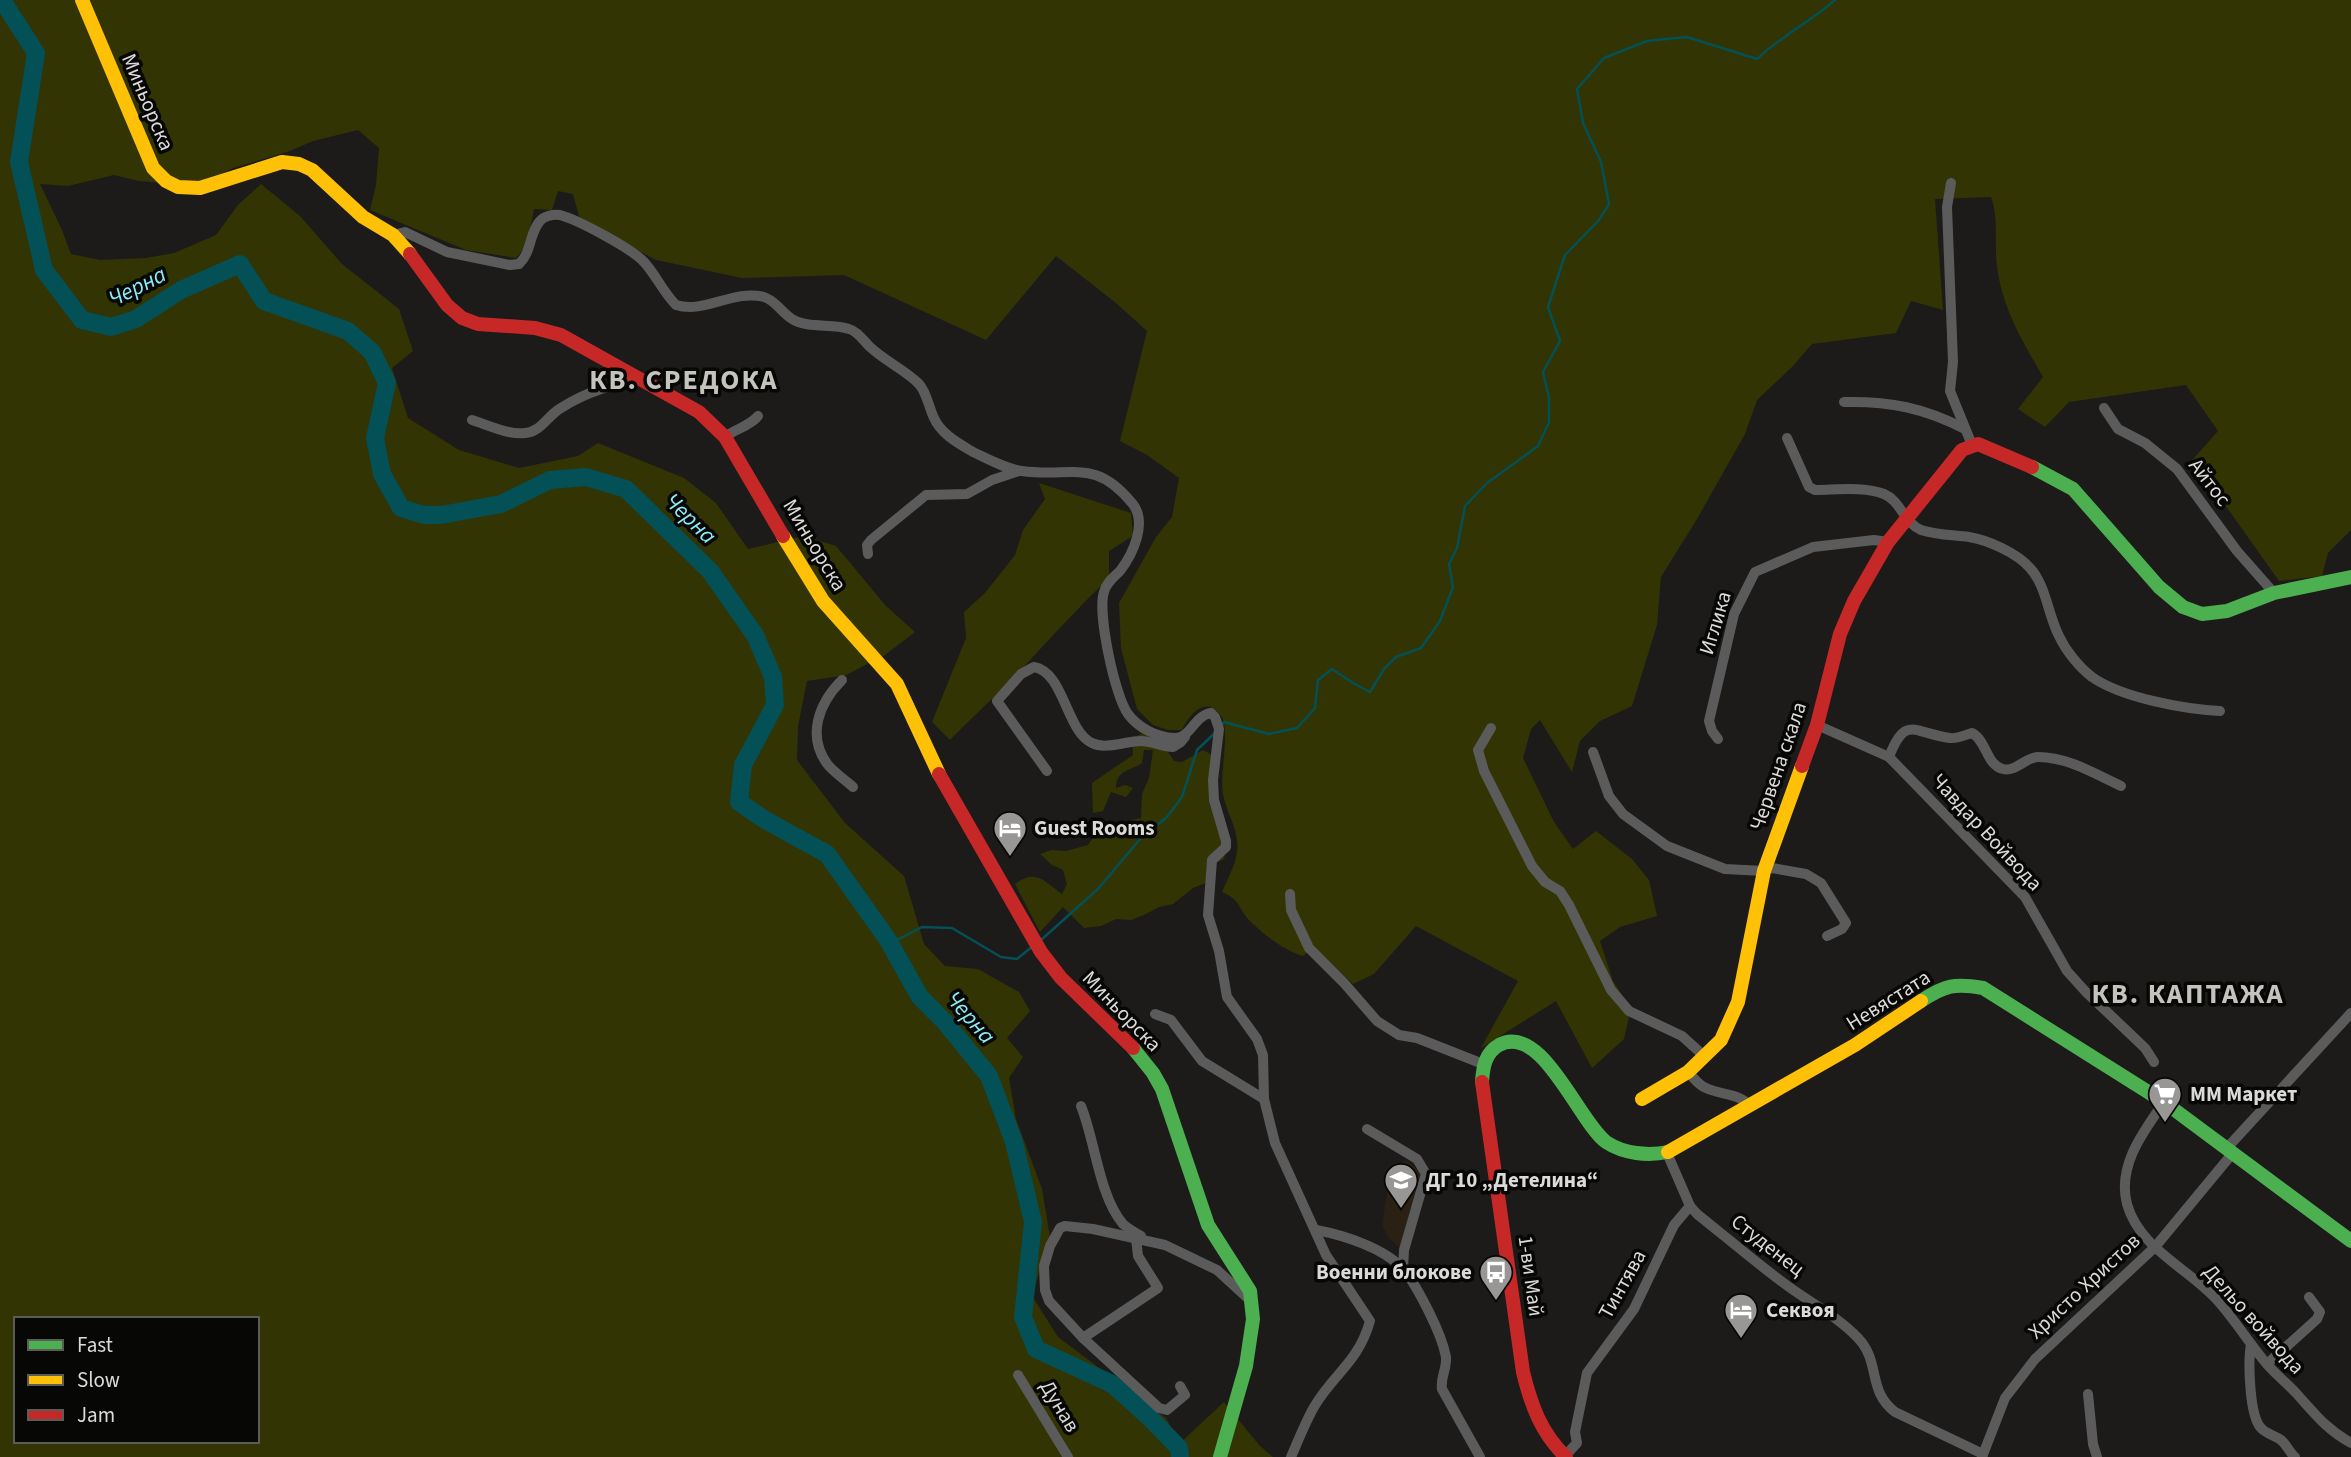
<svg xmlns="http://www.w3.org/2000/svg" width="2351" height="1457" viewBox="0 0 2351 1457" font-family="'Source Sans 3',sans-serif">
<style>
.education{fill:#2a2014}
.green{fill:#323404;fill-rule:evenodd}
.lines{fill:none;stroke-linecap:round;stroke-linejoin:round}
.stream{stroke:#035056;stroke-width:2.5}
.river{stroke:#035056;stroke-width:18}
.street{stroke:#5c5b5b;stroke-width:10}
.fast{stroke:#4caf50;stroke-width:14}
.slow{stroke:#ffc107;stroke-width:14}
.jam{stroke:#c62828;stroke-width:14}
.labels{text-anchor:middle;stroke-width:7;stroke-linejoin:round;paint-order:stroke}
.street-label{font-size:21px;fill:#dbdad8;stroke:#070706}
.poi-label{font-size:21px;font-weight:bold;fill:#dbdad8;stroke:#070706;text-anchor:start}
.water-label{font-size:23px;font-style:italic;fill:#8bedf9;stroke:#070706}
.district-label{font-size:28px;font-weight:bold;letter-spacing:2px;fill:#c4c3be;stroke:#070706}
</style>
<rect width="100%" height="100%" fill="#1c1b1a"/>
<path class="education" d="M 1406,1160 L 1425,1176 L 1405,1253 L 1389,1238 L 1382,1225 L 1387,1194 L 1398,1165 Z"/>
<g class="green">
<path d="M 0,0 L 2351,0 L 2351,530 L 2328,553 L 2322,576 L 2279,581 L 2223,502 L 2187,466 L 2218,431 L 2186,385 L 2069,402 L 2045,427 L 2018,409 L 2043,377 C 2022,340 2003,310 1997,267 C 1994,243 1999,219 1991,197 L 1935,199 L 1943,310 L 1911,301 L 1896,333 L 1812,344 L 1792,367 L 1757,400 L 1745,434 L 1697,519 L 1661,577 L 1657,625 L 1632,706 L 1600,721 L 1580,741 L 1572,772 L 1540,720 L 1531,729 L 1523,758 L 1554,822 L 1573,849 L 1596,831 L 1632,859 L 1649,880 L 1657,916 L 1620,927 L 1600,941 L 1613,981 L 1631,1008 L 1624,1039 L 1592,1068 L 1556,1001 L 1481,1048 L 1518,981 L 1416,926 L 1374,974 L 1353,984 L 1314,947 L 1303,956 C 1285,951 1261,933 1248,919 C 1237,905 1240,900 1222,892 C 1227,880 1235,866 1237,852 C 1240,832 1227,814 1223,795 C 1219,775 1231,729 1221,716 C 1206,694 1189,715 1182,730 L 1168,730 L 1153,725 L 1137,709 L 1121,648 L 1119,603 L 1156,537 L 1172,517 L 1179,478 L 1147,455 L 1120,441 L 1147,331 L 1116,303 L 1056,256 L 986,340 L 844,275 L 742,278 L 656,260 L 580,220 L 573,194 L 558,191 L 552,210 L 534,209 L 527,245 L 516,258 L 466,250 L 370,210 L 376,185 L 379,148 L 358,130 L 313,141 L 290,151 L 233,168 L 200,186 L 139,181 L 114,175 L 68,186 L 40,184 L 62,230 L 71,254 L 100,260 L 146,258 L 174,253 L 216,235 L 238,205 L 261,184 L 300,216 L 342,264 L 399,309 L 413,351 L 392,368 L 408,418 L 459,450 L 519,468 L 578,456 L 598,443 L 684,478 L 716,503 L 748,549 L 804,536 L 836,546 L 886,606 L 915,632 L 885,655 L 846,675 L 807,681 L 798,726 L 797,760 L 845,823 L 904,876 L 924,944 L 945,966 L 978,969 L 1019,992 L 1030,1011 L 1007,1038 L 1023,1057 L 1009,1078 L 1016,1119 L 1042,1189 L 1050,1237 L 1032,1296 L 1058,1337 L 1166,1418 L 1180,1443 L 1224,1402 L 1259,1445 L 1273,1457 L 0,1457 ZM 16,1319 L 257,1319 L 257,1441 L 16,1441 Z"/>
<path d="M 1039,483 L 1131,513 L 1133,536 L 1109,551 L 1109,578 C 1081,605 1056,632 1030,660 C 1005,688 976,713 950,740 L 932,722 L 966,638 L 964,612 L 985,593 L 1015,555 L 1023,530 L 1045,499 Z"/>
<path d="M 1145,732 L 1168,752 L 1174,761 L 1182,762 L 1203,750 L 1214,756 L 1213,776 L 1226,849 L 1224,859 L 1216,863 L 1213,880 L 1193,888 L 1173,904 L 1159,907 L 1144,915 L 1131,920 L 1116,919 L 1101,926 L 1084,928 L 1063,907 L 1040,932 L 1015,884 C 1037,868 1044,882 1062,894 L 1067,884 L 1063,870 L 1052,865 L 1040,854 L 1051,850 L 1066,851 L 1088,845 L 1100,827 L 1141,818 L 1142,794 L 1149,778 L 1153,750 L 1144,750 L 1142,763 C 1130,771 1116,770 1116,788 L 1125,785 L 1133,788 L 1126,797 L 1111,792 L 1103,811 L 1093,813 L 1092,783 L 1133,755 L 1132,738 Z"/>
</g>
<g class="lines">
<g class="stream">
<path d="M 1222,725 L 1224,722 L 1269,734 L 1297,728 L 1315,708 L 1318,680 L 1332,669 L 1353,683 L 1370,692 L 1384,669 L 1396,657 L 1421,648 L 1440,621 L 1453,587 L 1449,564 L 1457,548 L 1465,506 L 1487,483 L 1538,446 L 1549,422 L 1549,398 L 1543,372 L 1560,341 L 1548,307 L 1565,255 L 1599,220 L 1609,204 L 1601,162 L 1583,123 L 1577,89 L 1604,58 L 1647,41 L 1687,37 L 1757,59 C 1781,36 1810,22 1835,0"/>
<path d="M 888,940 L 895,941 L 922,927 L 952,928 L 1001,957 L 1017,959 L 1033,946"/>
<path d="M 1041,940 L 1098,889 L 1140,839 L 1167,817 L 1182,797 L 1197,750 L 1216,732"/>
</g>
<path class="river" d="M 2,0 L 36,53 L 19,162 L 44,270 L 82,320 L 111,327 L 136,319 L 181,290 L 240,264 L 264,301 L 348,331 L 372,352 L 387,383 L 375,438 L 382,474 L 401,508 L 424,515 L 441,515 L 501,504 L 550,480 L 586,477 L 626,489 L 710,571 L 755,635 L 773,677 L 775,705 L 743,765 L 739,802 L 765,820 L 827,854 L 888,940 L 920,997 L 945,1022 L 989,1076 L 1014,1142 L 1033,1222 L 1023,1317 L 1036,1349 L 1112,1384 L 1150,1418 L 1179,1448 L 1180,1457"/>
<g class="street">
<path d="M 1951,183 L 1947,207 L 1953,362 L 1950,391 L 1972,445"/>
<path d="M 393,235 L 405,232 L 447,252 L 510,265 L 519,264 C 532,252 529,233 540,221 C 544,216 553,214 560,215 C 578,220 631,248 644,262 C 656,275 663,292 676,305 C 705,314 733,289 764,297 C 775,300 782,313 792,319 C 808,329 832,323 849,329 C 857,331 863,340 869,346 C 883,360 907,371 919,384 C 927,393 929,408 934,418 C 941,434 958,443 973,452 C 988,459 1006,469 1022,471 C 1072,478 1094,457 1132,503 C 1148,522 1133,554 1120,571 C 1114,577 1106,583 1104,592 C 1097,612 1115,697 1128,714 C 1138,728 1157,737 1174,738 C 1191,739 1193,716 1211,713 L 1215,717 L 1219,729 L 1213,780 L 1214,800 L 1226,841 L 1226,847 L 1212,860 L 1208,915 L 1219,951 L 1227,997 L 1257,1039 L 1263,1055 L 1264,1099 L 1275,1143 L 1326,1255 L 1370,1321 C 1358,1363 1334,1373 1314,1407 C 1305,1423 1298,1441 1291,1457"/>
<path d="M 1844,402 C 1890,401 1924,408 1965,429"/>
<path d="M 2104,408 L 2118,429 L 2145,443 L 2177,469 L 2237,551 L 2274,593"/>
<path d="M 472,420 C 488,425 508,435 525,433 C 541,432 548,415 561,408 C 586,392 615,383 644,380"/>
<path d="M 725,437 C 736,428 749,427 758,416"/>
<path d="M 1787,438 L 1809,487 L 1815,490 C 1836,490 1864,486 1884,494 C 1901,501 1903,522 1921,530 C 1936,535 1953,535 1969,537 C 1988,540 2017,553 2030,568 C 2046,585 2048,615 2059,636 C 2066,651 2079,667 2092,677 C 2122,698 2184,709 2220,711"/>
<path d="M 868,554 L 867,545 L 871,540 L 926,495 L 967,494 L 992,480 L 1019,471"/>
<path d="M 842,680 C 819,703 806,736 828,765 C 835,773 845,780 853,787"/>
<path d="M 1817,725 L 1889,757 L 2025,897 L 2067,971 L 2085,991 L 2145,1048 L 2154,1062"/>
<path d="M 1491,728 L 1478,750 L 1484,771 L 1532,866 L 1545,882 L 1560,891 L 1569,905 L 1611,990 L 1629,1011 L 1682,1036 L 1704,1056"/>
<path d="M 1718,739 L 1712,731 L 1709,721 L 1734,614 L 1755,572 L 1813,547 L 1874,540 L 1888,542"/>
<path d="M 1593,752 L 1609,796 L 1623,814 L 1667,846 L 1725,869 L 1764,871 L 1772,868 L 1806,874 L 1821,883 L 1846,923 L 1842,929 L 1827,936"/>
<path d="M 1889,757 C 1906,713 1915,734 1950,738 C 1957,739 1965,735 1972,733 C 1987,741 1986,765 2003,769 C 2016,772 2026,757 2038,757 C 2068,757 2095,774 2121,786"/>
<path d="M 1047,771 L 997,701 L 1021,674 L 1034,667 C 1064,672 1066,731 1092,743 C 1106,750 1126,741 1141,741 C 1152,741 1162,747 1173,747 L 1181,742 L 1185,737"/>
<path d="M 1290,894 L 1291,910 L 1309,948 L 1344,983 L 1377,1021 L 1399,1035 L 1417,1038 L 1483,1064"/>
<path d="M 1155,1014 L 1171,1020 L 1202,1061 L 1264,1099"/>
<path d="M 1688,1072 C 1694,1078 1698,1085 1706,1088 C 1721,1095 1739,1093 1750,1106"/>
<path d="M 2164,1102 C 2143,1132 2117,1166 2127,1204 C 2139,1248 2188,1268 2217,1300 C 2235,1320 2249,1343 2266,1363 C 2275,1374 2287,1383 2296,1393 C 2315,1414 2326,1429 2351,1443"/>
<path d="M 1081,1106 C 1095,1140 1099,1196 1123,1224 C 1128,1229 1135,1232 1141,1236"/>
<path d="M 1367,1129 L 1417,1159 L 1426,1174 L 1404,1250 L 1403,1269"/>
<path d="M 2226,1149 L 2351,1013"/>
<path d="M 1667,1153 L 1690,1206 L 1697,1214 C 1726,1237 1755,1262 1785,1284 C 1809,1302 1837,1316 1858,1338 C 1881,1362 1867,1391 1895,1412 L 1983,1454"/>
<path d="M 1316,1230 C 1343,1235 1385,1248 1404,1270 C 1414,1282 1422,1298 1429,1312 C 1436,1326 1443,1341 1446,1357 C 1447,1369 1440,1378 1442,1389 L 1480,1457"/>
<path d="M 1083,1338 L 1158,1288 L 1138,1256 L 1136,1238"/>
<path d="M 2251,1344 C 2248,1361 2249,1418 2262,1429 C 2267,1434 2276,1436 2281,1440 C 2287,1445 2289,1452 2295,1457"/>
<path d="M 2267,1364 L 2317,1319 L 2320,1312 L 2309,1297"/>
<path d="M 1018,1375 L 1068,1457"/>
<path d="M 1180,1386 L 1185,1395 L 1167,1410 L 1159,1408 L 1083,1338 L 1049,1301 L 1045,1290 L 1044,1266 L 1050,1246 L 1060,1228 L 1065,1226 L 1093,1229 L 1165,1245 L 1217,1270 L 1252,1302"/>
<path d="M 2088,1394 L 2093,1444 L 2097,1457"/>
<path d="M 1565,1456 L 1577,1443 L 1575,1432 L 1587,1373 L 1634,1309 L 1674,1225 L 1690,1206"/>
<path d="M 1982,1457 L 2005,1398 L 2035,1359 L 2155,1247 L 2232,1154"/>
</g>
<g class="fast">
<path d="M 2032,467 L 2073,489 L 2159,587 L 2183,607 L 2202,614 L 2227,611 L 2274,593 L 2351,577"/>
<path d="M 1921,1001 C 1945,985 1955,983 1983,988 L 2164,1102 L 2351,1241"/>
<path d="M 1133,1048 L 1153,1073 L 1162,1089 L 1208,1225 L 1250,1291 L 1253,1319 L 1246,1366 L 1220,1457"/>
<path d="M 1482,1082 C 1483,1067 1485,1053 1499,1045 C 1542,1022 1578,1121 1606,1142 C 1624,1154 1648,1156 1668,1152"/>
</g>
<g class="slow">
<path d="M 82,0 L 153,168 L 166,181 L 178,187 L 200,188 L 282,162 L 299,164 L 312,170 L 363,217 L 393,235 L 410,254"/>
<path d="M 783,536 L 823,601 L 897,684 L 939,774"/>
<path d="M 1642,1099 L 1688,1072 L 1721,1040 L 1738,1002 L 1764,871 L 1802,766"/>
<path d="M 1668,1152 L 1855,1045 L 1921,1001"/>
</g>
<g class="jam">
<path d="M 410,254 L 447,305 L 462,318 L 478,324 L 535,328 L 561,335 L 699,412 L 725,437 L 783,536"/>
<path d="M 1802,766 L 1817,725 L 1840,634 L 1854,601 L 1888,542 L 1962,450 L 1978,444 L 2032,467"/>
<path d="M 939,774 L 1041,952 L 1061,978 L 1133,1048"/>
<path d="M 1482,1082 L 1523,1372 C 1531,1405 1541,1433 1566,1457"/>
</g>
</g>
<defs>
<symbol id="hotel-pin" viewBox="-11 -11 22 30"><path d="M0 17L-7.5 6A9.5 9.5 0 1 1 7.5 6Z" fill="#989796" stroke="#070706"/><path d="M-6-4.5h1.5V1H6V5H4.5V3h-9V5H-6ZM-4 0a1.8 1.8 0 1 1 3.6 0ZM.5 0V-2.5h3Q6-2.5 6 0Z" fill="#fff"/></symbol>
<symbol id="supermarket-pin" viewBox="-11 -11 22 30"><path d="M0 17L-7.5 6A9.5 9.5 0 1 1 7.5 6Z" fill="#989796" stroke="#070706"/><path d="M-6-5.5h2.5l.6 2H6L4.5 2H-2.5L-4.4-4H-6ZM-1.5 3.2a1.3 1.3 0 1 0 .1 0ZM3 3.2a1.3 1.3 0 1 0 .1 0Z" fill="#fff"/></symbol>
<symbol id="school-pin" viewBox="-11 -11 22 30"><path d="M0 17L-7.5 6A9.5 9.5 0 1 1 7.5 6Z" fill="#989796" stroke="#070706"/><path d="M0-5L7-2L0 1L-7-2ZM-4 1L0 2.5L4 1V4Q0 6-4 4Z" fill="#fff"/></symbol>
<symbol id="bus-pin" viewBox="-11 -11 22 30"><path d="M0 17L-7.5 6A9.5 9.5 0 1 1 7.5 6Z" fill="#989796" stroke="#070706"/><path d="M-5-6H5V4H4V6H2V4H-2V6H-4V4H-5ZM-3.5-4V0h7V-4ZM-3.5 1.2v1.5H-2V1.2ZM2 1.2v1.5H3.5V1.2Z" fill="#fff"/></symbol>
</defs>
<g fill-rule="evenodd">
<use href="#hotel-pin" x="991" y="809" width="38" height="52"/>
<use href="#supermarket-pin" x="2146" y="1075" width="38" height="52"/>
<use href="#school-pin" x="1382" y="1161" width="38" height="52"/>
<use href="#bus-pin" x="1477" y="1253" width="38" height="52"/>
<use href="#hotel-pin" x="1722" y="1291" width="38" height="52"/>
</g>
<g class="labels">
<g class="street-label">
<text transform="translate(148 102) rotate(67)" y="7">Миньорска</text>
<text transform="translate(2210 482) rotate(52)" y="7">Айтос</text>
<text transform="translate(815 545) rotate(59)" y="7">Миньорска</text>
<text transform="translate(1715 623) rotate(-73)" y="7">Иглика</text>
<text transform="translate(1778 766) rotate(-71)" y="7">Червена скала</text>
<text transform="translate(1987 832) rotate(47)" y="7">Чавдар Войвода</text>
<text transform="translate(1888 1000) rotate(-32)" y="7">Невястата</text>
<text transform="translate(1122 1011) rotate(46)" y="7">Миньорска</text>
<text transform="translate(1768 1245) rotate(38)" y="7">Студенец</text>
<text transform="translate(1531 1276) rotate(82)" y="7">1-ви Май</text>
<text transform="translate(1622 1284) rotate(-61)" y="7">Тинтява</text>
<text transform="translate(2084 1286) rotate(-43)" y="7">Христо Христов</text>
<text transform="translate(2254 1319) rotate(48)" y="7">Дельо войвода</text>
<text transform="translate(1060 1406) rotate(59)" y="7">Дунав</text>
</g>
<g class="poi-label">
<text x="1034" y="835">Guest Rooms</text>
<text x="2190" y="1101">ММ Маркет</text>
<text x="1426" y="1187">ДГ 10 „Детелина“</text>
<text x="1472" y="1279" text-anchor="end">Военни блокове</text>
<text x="1766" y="1317">Секвоя</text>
</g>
<g class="water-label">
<text transform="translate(137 286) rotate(-27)" y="8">Черна</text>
<text transform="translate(691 518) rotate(44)" y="8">Черна</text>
<text transform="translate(971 1017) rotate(49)" y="8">Черна</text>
</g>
<g class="district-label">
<text x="684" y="389">КВ. СРЕДОКА</text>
<text x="2188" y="1003">КВ. КАПТАЖА</text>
</g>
</g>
<rect x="14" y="1317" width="245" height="126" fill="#070706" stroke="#5c5b5a" stroke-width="2"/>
<rect x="28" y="1340" width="35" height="10" fill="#4caf50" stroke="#5c5b5a" stroke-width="2"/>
<text x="77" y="1352" font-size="21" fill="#dbdad8">Fast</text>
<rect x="28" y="1375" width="35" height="10" fill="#ffc107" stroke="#5c5b5a" stroke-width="2"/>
<text x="77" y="1387" font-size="21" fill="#dbdad8">Slow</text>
<rect x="28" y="1410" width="35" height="10" fill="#c62828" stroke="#5c5b5a" stroke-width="2"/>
<text x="77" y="1422" font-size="21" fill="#dbdad8">Jam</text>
</svg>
